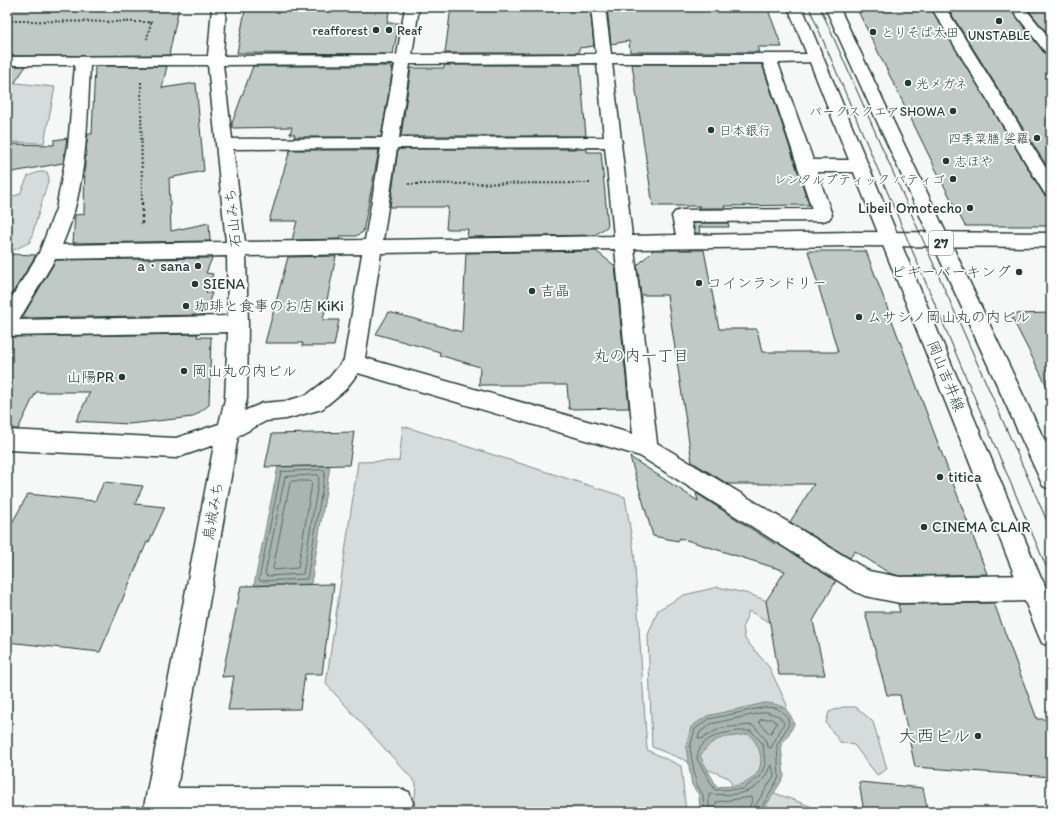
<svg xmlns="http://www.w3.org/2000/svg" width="1058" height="819" viewBox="0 0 1058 819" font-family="Itim,'Klee One',sans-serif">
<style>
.green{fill:#d6dcdb;stroke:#7a8c88}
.water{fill:#aab5b1;stroke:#72857f;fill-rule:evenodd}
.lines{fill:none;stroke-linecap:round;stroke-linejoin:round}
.shore{stroke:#576d66;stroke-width:1}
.building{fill:#c0c9c6;stroke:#1f3d34}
.minor-casing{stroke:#1f3d34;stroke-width:3}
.major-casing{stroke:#1f3d34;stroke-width:3}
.path-far1{stroke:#1f3d34;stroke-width:2;stroke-dasharray:2 2;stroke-linecap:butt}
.path{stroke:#1f3d34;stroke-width:2.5;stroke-dasharray:3 3;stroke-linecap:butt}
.minor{fill:#fff;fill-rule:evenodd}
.major{fill:#fff;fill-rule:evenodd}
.tram{stroke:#1f3d34;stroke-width:1}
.poi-dot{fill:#1f3d34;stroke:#fff;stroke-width:1.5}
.labels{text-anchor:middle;stroke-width:3.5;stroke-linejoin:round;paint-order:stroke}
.far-poi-label{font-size:13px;fill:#1f3d34;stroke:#fff;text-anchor:start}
.shield{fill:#fff;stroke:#627771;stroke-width:1}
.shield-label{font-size:14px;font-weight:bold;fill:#1f3d34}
.poi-label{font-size:15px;fill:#1f3d34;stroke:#fff;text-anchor:start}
.street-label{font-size:15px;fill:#1f3d34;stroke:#fff}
.neighbourhood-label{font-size:16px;fill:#1f3d34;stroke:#fff}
.near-poi-label{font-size:18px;fill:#1f3d34;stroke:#fff;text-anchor:end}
</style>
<rect width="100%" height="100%" fill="#f6f7f7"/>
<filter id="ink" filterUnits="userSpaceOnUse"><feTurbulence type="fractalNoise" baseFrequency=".025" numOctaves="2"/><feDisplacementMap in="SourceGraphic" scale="8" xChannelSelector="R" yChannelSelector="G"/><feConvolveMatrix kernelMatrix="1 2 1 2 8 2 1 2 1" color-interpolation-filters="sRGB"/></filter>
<g filter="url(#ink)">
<g class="green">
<path d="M 7,82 L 55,87 L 44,143 L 7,142 Z"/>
<path d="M 39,172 L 47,172 L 49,178 L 30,242 L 14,250 L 7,249 L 7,198 L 20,194 L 28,176 Z"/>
<path d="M 403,426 L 625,497 L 634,552 L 647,750 L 681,766 L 686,812 L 414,812 L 416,783 L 326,684 L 358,462 L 399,461 Z"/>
<path d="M 718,587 L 749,594 L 804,615 L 809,622 L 769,622 L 749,611 L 743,626 L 745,639 L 769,667 L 787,705 L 774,750 L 769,791 L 826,812 L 739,812 L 738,800 L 729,778 L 652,747 L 648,635 L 658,610 L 684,595 Z"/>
<path d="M 843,707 L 856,707 L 873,722 L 887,769 L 877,775 L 854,745 L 840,742 L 826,723 L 829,712 Z"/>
</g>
<g class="water">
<path d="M 330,466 L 311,584 L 254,585 L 278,467 Z"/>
<path d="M 765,703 C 781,704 789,708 794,724 L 788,736 L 781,745 L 784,777 L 762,812 L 700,812 L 699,795 L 692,785 L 686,747 L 691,727 L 707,716 ZM 749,734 C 765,751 767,775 742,784 C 735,787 725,786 717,787 L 700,756 C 716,733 725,739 749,734 Z"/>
</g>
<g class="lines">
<g class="shore">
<path d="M 324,470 L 325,472 L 307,579 L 260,581 L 259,579 L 281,472 Z"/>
<path d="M 318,475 L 319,477 L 303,574 L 267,576 L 265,574 L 285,477 Z"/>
<path d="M 292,481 L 310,481 L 312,483 L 298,568 L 274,570 L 273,568 L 290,483 Z"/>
<path d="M 766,712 L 779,716 L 784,723 L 771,748 L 768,747 L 765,739 L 756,728 L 751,725 L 721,728 L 701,739 L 698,738 L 700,732 L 711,724 Z"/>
<path d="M 766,719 L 772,719 L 777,723 L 770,734 L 759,722 L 760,720 Z"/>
<path d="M 751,731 L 763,744 L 765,764 L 760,777 L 743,789 L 715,790 L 697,759 C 698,734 732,730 751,731 Z"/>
<path d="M 704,812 L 703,795 L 696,783 L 690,748 L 695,729 L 709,719 L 765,707 L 777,708 L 787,716 L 789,724 L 777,745 L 779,777 L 759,812"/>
<path d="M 709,812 L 709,794 C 736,796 760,795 770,766 L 772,765 L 774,776 L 755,806 L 754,812"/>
<path d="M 715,812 L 716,802 L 751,797 L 752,800 L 748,812"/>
</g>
</g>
<g class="building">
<path d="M 7,7 L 179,7 L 169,55 L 7,56 Z"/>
<path d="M 258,7 L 390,7 L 387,23 L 399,23 L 393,54 L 237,53 L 245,10 L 256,10 Z"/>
<path d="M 451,7 L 590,7 L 594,46 L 579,48 L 579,53 L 445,53 Z"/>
<path d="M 607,7 L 767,7 L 782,47 L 757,47 L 759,52 L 630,52 L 629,41 L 611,44 Z"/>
<path d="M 856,7 L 930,7 L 1044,195 L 1051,197 L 1051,226 L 965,226 L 942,182 Z"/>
<path d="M 947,7 L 1009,7 L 1045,54 L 1051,55 L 1051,173 Z"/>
<path d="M 1026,7 L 1051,7 L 1051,38 Z"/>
<path d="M 632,64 L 762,64 L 809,205 L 724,206 L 725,208 L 697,208 L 700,206 L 653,206 Z"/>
<path d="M 444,65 L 580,65 L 586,136 L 401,136 L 411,68 L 444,68 Z"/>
<path d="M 7,66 L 26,66 L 7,94 Z"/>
<path d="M 95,66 L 167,66 L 162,88 L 196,83 L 204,171 L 169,178 L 171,231 L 209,223 L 210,241 L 73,243 L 75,215 L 84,214 L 85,159 L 88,134 L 92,134 Z"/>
<path d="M 253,66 L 391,66 L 390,68 L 393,68 L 381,137 L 294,137 L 295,134 L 290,134 L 292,127 L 232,128 L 232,123 Z"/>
<path d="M 67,138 L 63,163 L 7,173 L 7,144 L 54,145 L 54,140 Z"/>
<path d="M 398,149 L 587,149 L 587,152 L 601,152 L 608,226 L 595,235 L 467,237 L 468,229 L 446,229 L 448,207 L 390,207 Z"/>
<path d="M 290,150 L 379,150 L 363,232 L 356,236 L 340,236 L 340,239 L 292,240 L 297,221 L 269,221 Z"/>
<path d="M 693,223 L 728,223 L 729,227 L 699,227 L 700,233 L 695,233 Z"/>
<path d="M 653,250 L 704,250 L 719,329 L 757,329 L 762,352 L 838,352 L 808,251 L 866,251 L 987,574 L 900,576 L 889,573 L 855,551 L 850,558 L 790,522 L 814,484 L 728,484 L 692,462 L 667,295 L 641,295 L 637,266 Z"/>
<path d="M 596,251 L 615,266 L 629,408 L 569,409 L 567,385 L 479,385 L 480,367 L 439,355 L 440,352 L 376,334 L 389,312 L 462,332 L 466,253 Z"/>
<path d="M 7,254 L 36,255 L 7,302 Z"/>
<path d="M 336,256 L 323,320 L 339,320 L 334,346 L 302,346 L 303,343 L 265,343 L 288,257 Z"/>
<path d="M 212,258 L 206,273 L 213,274 L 206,293 L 212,293 L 204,315 L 22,318 L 56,260 Z"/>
<path d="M 1051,313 L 1051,394 L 1010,314 Z"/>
<path d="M 198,334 L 197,337 L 211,337 L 209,405 L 193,417 L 129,424 L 76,421 L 90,392 L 36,392 L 18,429 L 7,429 L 7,337 Z"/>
<path d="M 354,432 L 349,465 L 265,467 L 272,434 Z"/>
<path d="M 630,457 L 698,501 L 696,493 L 775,544 L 776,543 L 836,581 L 813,621 L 825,675 L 779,675 L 766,601 L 785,571 L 680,538 L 678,541 L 653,536 Z"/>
<path d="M 104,482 L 143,486 L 135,504 L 165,507 L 149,542 L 147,542 L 100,652 L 7,642 L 7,532 L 28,494 L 95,501 Z"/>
<path d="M 334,584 L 322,674 L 305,674 L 300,709 L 228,710 L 234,676 L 222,677 L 241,586 Z"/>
<path d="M 994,603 L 1037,719 L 1051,719 L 1051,777 L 915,767 L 900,695 L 887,695 L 865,612 L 900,612 L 898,604 Z"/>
<path d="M 859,782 L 923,788 L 928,812 L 864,812 Z"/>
</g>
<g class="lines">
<defs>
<g id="minor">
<path d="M 212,7 L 226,7 L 223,56 L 397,55 L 405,7 L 419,7 L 412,55 L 596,54 L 591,7 L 605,7 L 611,54 L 816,54 L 821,55 L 823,58 L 821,61 L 816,62 L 778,63 L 813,160 L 859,160 L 865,162 L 868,166 L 865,170 L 859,172 L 817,172 L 832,215 L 829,219 L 823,221 L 691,222 L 694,235 L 852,232 L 1051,233 L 1051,247 L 852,246 L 634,249 L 657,443 L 869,571 L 900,577 L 1033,575 L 1042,579 L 1046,588 L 1042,597 L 1033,601 L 900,603 L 865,596 L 856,592 L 640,456 L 358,373 L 345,390 L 322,409 L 286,419 L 266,421 L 238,436 L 177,788 L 398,788 L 409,792 L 413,803 L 409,812 L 143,812 L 214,445 L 176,458 L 7,450 L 7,430 L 176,438 L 219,424 L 225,399 L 228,332 L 7,336 L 7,305 L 39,253 L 56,209 L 68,146 L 75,65 L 7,65 L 7,57 L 208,56 ZM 597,63 L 604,137 L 399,138 L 410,64 ZM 612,63 L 763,63 L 812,209 L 681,210 L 675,212 L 672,216 L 676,235 L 632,236 L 621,144 L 622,142 L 621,140 ZM 395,64 L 382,138 L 232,139 L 223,65 ZM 90,65 L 208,65 L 226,242 L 62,245 C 87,190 87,125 90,65 ZM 605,147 L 614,236 L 383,240 L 397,148 ZM 381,148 L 365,240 L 245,242 L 233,149 ZM 615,249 L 633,434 L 365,358 L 381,253 ZM 362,254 L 344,360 L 329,378 L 307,395 L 286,401 L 263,403 L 244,411 L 247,399 L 248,324 L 246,256 ZM 227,256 L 228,316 L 19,320 L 55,259 Z"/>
<path d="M 931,7 L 945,7 L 1051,176 L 1051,196 L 1045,194 Z"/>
<path d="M 1010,7 L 1024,7 L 1051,40 L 1051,54 L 1046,53 Z"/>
</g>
<g id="major">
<path d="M 788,7 L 802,7 L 1051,602 L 1051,647 L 1042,643 L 1038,634 Z"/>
<path d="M 825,7 L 839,7 L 1051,454 L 1051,490 L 1043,486 Z"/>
</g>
</defs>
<use href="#minor" class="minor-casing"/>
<use href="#major" class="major-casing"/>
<g class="path-far1">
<path d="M 7,21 L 151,22 L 147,39"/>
<path d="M 141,82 L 142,204"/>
<path d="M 408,184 L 591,183"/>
</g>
<path class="path" d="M 142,203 L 142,227"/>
<use href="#minor" class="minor"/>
<use href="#major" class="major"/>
<g class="tram">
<path d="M 809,7 L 1051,578"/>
<path d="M 820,7 L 1051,530"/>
</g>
</g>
</g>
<g class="poi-dot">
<circle cx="999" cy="21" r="4"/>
<circle cx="376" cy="30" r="4"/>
<circle cx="389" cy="30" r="4"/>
<circle cx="873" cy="32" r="4"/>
<circle cx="908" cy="83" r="4"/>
<circle cx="953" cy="111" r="4"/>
<circle cx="711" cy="130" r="4"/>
<circle cx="1037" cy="138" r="4"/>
<circle cx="946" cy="161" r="4"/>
<circle cx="953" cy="179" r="4"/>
<circle cx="970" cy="208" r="4"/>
<circle cx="198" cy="266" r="4"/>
<circle cx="1019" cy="272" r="4"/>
<circle cx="699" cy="283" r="4"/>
<circle cx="195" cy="284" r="4"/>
<circle cx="532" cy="291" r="4"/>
<circle cx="186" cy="306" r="4"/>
<circle cx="859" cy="317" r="4"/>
<circle cx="184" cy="371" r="4"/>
<circle cx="122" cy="377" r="4"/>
<circle cx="940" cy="477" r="4"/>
<circle cx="924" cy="527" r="4"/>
<circle cx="978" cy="736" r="4"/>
</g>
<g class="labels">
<g class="far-poi-label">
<text x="368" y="35" text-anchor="end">reafforest</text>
<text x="397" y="35">Reaf</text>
<text x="881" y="37">とりそば太田</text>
<text x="999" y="40" text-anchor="middle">UNSTABLE</text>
<text x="916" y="88">光メガネ</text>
<text x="945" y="116" text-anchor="end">パークスクエアSHOWA</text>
<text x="719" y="135">日本銀行</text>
<text x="1029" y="143" text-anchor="end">四季菜膳 娑羅</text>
<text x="954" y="166">志ほや</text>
<text x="945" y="184" text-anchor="end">レンタルブティック パティゴ</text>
</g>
<rect class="shield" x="929" y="231" width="24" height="24" rx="3"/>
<g class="shield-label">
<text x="941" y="248">27</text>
</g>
<g class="poi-label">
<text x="962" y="213" text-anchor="end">Libeil Omotecho</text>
<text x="190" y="271" text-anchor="end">a・sana</text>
<text x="1011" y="277" text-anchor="end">ピギーパーキング</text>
<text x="707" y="288">コインランドリー</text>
<text x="203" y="289">SIENA</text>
<text x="540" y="296">吉晶</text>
<text x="194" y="311">珈琲と食事のお店 KiKi</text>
<text x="867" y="322">ムサシノ岡山丸の内ビル</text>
<text x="192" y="376">岡山丸の内ビル</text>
<text x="114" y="382" text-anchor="end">山陽PR</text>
<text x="948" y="482">titica</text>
<text x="932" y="532">CINEMA CLAIR</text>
</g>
<g class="street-label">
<text transform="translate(233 218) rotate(-96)" y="5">石山みち</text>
<text transform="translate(946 376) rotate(68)" y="5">岡山吉井線</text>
<text transform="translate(213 511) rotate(-80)" y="5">烏城みち</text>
</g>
<g class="neighbourhood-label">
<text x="641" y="361">丸の内一丁目</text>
</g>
<g class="near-poi-label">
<text x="970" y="742">大西ビル</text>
</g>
</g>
<rect width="1058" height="819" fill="none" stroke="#fff" stroke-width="24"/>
<rect x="12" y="12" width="1034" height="795" fill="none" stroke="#1f3d34" stroke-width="1.5" filter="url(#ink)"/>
</svg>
